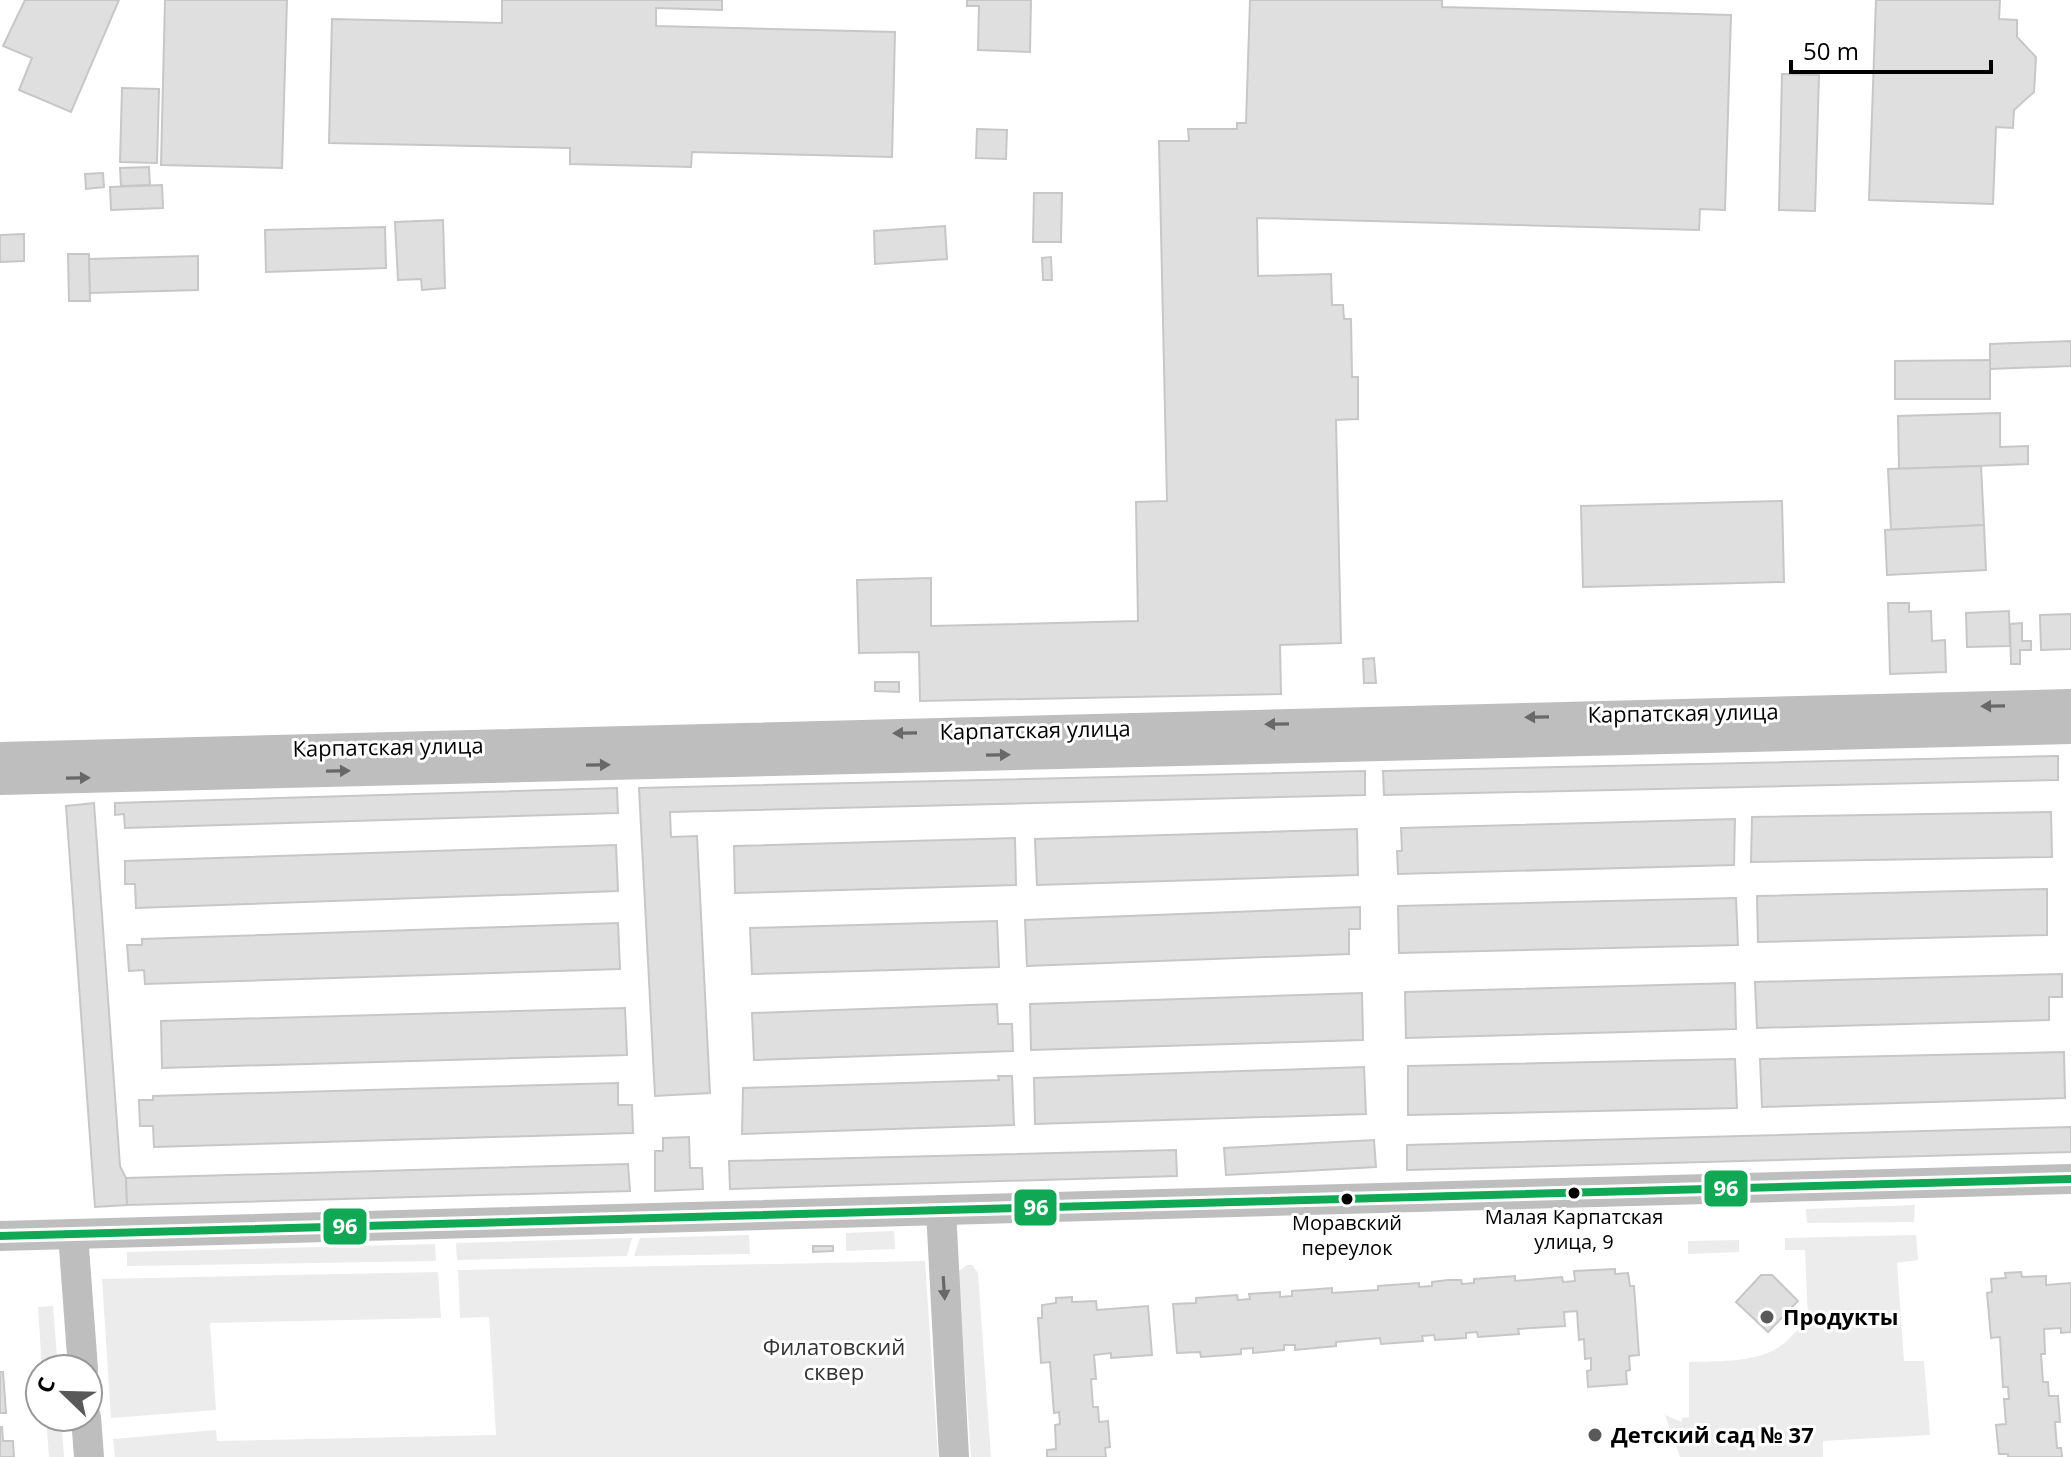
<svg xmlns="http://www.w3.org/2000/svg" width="2071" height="1457" viewBox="0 0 2071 1457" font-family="'Open Sans',sans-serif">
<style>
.green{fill:#ececec}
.building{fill:#dfdfdf;stroke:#c7c7c7;stroke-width:2}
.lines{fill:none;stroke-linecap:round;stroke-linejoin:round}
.street{stroke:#bebebe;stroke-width:30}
.bus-1-casing{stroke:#fff;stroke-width:14}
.bus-1{stroke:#10a855;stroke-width:8}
.oneway{fill:#686868}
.bus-dot{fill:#000;stroke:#fff;stroke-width:3}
.poi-dot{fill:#595959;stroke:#fff;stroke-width:3}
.labels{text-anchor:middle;stroke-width:6;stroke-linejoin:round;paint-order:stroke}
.bus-label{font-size:20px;fill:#000;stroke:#fff}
.street-label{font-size:22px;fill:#000;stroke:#fff}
.poi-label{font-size:22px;font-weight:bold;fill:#000;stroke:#fff;text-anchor:start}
.park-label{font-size:22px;fill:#333;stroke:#fff}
.line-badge{stroke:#fff;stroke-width:3}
.badge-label{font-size:22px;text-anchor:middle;font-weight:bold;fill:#fff}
</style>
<rect width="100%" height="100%" fill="#fff"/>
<g class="green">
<path d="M 1915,1205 L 1914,1222 L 1807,1223 L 1806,1209 Z"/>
<path d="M 894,1231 L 895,1249 L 846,1251 L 846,1233 Z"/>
<path d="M 749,1235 L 750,1254 L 634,1256 L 640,1238 Z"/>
<path d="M 1916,1235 L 1918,1260 L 1897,1263 L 1904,1361 L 1924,1361 L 1930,1435 L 1823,1441 L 1823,1457 L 1680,1457 L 1665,1415 L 1682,1422 L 1682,1418 L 1689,1417 L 1689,1362 C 1716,1361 1751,1363 1776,1349 C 1788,1342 1798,1329 1808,1319 L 1805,1250 L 1785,1250 L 1785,1238 Z"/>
<path d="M 632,1238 L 627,1256 L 457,1260 L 456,1243 Z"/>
<path d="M 1739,1240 L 1739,1252 L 1688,1254 L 1688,1241 Z"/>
<path d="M 435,1244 L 436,1261 L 127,1266 L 127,1252 Z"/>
<path d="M 925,1261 L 938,1457 L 115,1457 L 113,1439 L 216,1430 L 217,1441 L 496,1435 L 489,1317 L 460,1318 L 458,1270 Z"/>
<path d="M 967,1265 L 972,1265 L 978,1273 L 991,1457 L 971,1457 L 958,1272 Z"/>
<path d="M 438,1272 L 441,1318 L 210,1323 L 216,1410 L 111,1418 L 102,1279 Z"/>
<path d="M 53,1306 L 58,1369 L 42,1369 L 38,1307 Z"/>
<path d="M 46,1417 L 61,1417 L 64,1457 L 49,1457 Z"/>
</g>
<g class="building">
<path d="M 25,0 L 119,0 L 71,112 L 19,90 L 32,58 L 3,46 Z"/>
<path d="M 165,0 L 287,0 L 282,168 L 161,165 Z"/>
<path d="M 502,0 L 722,0 L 722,10 L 656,8 L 656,26 L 895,32 L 892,157 L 692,152 L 691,167 L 570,164 L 570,148 L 329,143 L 332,19 L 502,23 Z"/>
<path d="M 967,0 L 1031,0 L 1030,52 L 978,50 L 979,6 L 967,6 Z"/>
<path d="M 1250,0 L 1442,0 L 1442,7 L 1731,15 L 1725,210 L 1700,209 L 1699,230 L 1257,218 L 1258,276 L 1331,274 L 1332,305 L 1343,305 L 1344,319 L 1351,319 L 1352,377 L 1358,377 L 1358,419 L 1336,420 L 1341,643 L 1280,645 L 1281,694 L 920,701 L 919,652 L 859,653 L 857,580 L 931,578 L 931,626 L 1138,621 L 1136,502 L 1167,501 L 1159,141 L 1189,141 L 1188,129 L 1237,129 L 1237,123 L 1246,123 Z"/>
<path d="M 1876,0 L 2000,0 L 1999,19 L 2017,20 L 2017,37 L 2036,57 L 2034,92 L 2014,110 L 2013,128 L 1996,127 L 1993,204 L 1869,200 Z"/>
<path d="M 1782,74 L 1819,75 L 1815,211 L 1779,210 Z"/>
<path d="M 122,88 L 159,89 L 157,163 L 120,162 Z"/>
<path d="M 977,129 L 1007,130 L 1006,159 L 976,158 Z"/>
<path d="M 149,167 L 150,185 L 121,186 L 120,168 Z"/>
<path d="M 103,173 L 104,187 L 86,189 L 85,174 Z"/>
<path d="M 162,185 L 163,208 L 111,210 L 110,187 Z"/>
<path d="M 1034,193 L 1062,193 L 1061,242 L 1033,242 Z"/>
<path d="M 443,220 L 445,288 L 422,290 L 421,279 L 398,280 L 395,222 Z"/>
<path d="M 945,226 L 947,259 L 875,264 L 874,231 Z"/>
<path d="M 385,227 L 386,268 L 266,272 L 265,230 Z"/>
<path d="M 24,234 L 24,261 L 0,262 L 0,235 Z"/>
<path d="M 68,254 L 89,254 L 90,301 L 69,301 Z"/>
<path d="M 198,256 L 198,290 L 90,293 L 89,259 Z"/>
<path d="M 1051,257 L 1052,280 L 1043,280 L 1042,258 Z"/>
<path d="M 2071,341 L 2071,366 L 1990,369 L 1990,344 Z"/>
<path d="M 1990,360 L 1990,399 L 1895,399 L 1895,361 Z"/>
<path d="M 2000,413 L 2000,447 L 2028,446 L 2028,464 L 1899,469 L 1898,416 Z"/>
<path d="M 1981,466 L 1984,525 L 1891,530 L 1888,469 Z"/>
<path d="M 1782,501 L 1784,582 L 1583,587 L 1581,506 Z"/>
<path d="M 1984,525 L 1986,570 L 1887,575 L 1885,530 Z"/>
<path d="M 1888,603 L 1909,603 L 1909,612 L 1931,611 L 1932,641 L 1945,640 L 1946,672 L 1890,674 Z"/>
<path d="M 2009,611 L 2010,646 L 1967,647 L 1966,613 Z"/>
<path d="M 2071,614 L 2071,649 L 2041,650 L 2040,615 Z"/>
<path d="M 2022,623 L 2022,641 L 2031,641 L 2031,650 L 2020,650 L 2020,664 L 2011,664 L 2010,624 Z"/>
<path d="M 1374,658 L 1376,683 L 1364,683 L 1363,659 Z"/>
<path d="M 875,682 L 899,682 L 899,692 L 875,691 Z"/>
<path d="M 2058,756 L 2058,780 L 1384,795 L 1383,771 Z"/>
<path d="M 1365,771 L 1365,795 L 670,812 L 671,837 L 697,836 L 710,1093 L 655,1096 L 639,788 Z"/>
<path d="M 617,788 L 618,813 L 125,828 L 124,814 L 115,815 L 115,803 Z"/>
<path d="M 94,803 L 120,1166 L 126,1178 L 127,1205 L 95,1207 L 66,806 Z"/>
<path d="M 2051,812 L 2052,857 L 1751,862 L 1752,817 Z"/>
<path d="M 1735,819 L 1734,865 L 1398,874 L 1397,851 L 1402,851 L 1401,828 Z"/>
<path d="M 1357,829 L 1358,875 L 1037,885 L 1035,839 Z"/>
<path d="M 1015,838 L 1016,885 L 735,893 L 734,846 Z"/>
<path d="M 616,845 L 618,891 L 136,908 L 135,884 L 125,884 L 125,861 Z"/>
<path d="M 2047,889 L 2047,935 L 1758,942 L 1757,896 Z"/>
<path d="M 1736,898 L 1738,945 L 1399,953 L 1398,906 Z"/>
<path d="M 1360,907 L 1360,929 L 1349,929 L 1349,954 L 1027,966 L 1025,920 Z"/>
<path d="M 997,921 L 999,967 L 752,974 L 750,928 Z"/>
<path d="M 618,923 L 620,969 L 145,984 L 144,970 L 129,971 L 127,945 L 142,945 L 142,939 Z"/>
<path d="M 2062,974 L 2062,997 L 2049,997 L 2049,1020 L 1757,1028 L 1755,982 Z"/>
<path d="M 1735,983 L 1736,1029 L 1406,1038 L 1405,992 Z"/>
<path d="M 1362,993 L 1363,1040 L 1031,1050 L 1030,1004 Z"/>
<path d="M 997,1004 L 998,1024 L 1012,1024 L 1013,1051 L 754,1060 L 752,1013 Z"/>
<path d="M 625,1008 L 627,1055 L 162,1068 L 161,1021 Z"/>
<path d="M 2064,1052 L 2065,1098 L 1762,1107 L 1760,1059 Z"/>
<path d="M 1735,1059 L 1737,1108 L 1408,1115 L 1408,1066 Z"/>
<path d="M 1364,1067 L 1366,1114 L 1035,1124 L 1034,1078 Z"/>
<path d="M 998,1076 L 1012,1076 L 1014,1125 L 742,1134 L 743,1088 L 999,1080 Z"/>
<path d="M 618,1083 L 618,1105 L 632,1105 L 633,1133 L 154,1147 L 153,1126 L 140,1126 L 139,1100 L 153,1100 L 153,1096 Z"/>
<path d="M 2071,1127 L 2071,1152 L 1407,1170 L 1407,1145 Z"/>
<path d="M 689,1137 L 690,1168 L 702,1168 L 703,1189 L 655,1191 L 655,1151 L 663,1151 L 663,1138 Z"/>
<path d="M 1374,1140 L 1376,1167 L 1226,1175 L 1224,1148 Z"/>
<path d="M 1176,1150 L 1177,1176 L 730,1189 L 729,1161 Z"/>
<path d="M 628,1164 L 630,1191 L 127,1205 L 126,1178 Z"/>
<path d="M 813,1246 L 833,1246 L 833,1251 L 813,1252 Z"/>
<path d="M 1615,1269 L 1615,1274 L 1628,1273 L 1630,1286 L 1634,1286 L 1639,1355 L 1629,1356 L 1630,1370 L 1626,1371 L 1627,1384 L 1588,1387 L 1587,1371 L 1591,1370 L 1591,1358 L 1585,1359 L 1584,1339 L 1579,1340 L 1577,1311 L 1564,1312 L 1565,1326 L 1518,1329 L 1519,1334 L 1478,1337 L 1477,1332 L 1466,1333 L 1466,1338 L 1435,1340 L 1434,1335 L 1422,1336 L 1423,1341 L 1381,1344 L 1380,1338 L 1336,1342 L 1336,1346 L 1295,1350 L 1295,1345 L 1284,1345 L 1284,1350 L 1253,1353 L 1253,1348 L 1241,1349 L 1241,1354 L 1201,1357 L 1200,1352 L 1177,1353 L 1173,1304 L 1196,1303 L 1196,1298 L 1237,1295 L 1238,1300 L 1250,1299 L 1249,1294 L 1280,1292 L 1280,1297 L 1292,1296 L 1292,1291 L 1332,1288 L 1332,1293 L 1378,1290 L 1378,1286 L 1419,1283 L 1419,1287 L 1432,1286 L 1432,1282 L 1448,1280 L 1461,1280 L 1462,1284 L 1474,1283 L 1474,1279 L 1515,1276 L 1515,1281 L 1562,1277 L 1563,1282 L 1575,1281 L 1574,1271 Z"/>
<path d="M 2021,1272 L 2022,1277 L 2046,1276 L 2046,1285 L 2071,1283 L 2071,1332 L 2061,1333 L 2061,1328 L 2044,1329 L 2045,1354 L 2041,1354 L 2043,1382 L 2048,1382 L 2049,1396 L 2058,1396 L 2060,1422 L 2055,1422 L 2057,1448 L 2061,1448 L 2062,1457 L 2008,1457 L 2008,1454 L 1999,1454 L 1996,1425 L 2006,1424 L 2004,1399 L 2009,1399 L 2008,1387 L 2003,1387 L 2000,1337 L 1991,1338 L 1987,1293 L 1992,1292 L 1991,1279 L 2006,1278 L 2005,1273 Z"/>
<path d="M 1761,1275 L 1772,1275 L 1798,1301 L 1768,1332 L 1736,1302 Z"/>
<path d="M 1072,1297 L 1072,1302 L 1096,1301 L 1097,1310 L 1148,1306 L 1152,1355 L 1111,1358 L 1111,1353 L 1094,1355 L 1096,1379 L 1091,1379 L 1093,1407 L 1098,1407 L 1099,1422 L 1108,1421 L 1110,1447 L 1105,1448 L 1106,1457 L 1047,1457 L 1047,1450 L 1056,1449 L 1055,1425 L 1060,1424 L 1059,1412 L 1054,1413 L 1050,1362 L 1041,1363 L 1038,1318 L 1042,1318 L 1042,1305 L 1056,1303 L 1056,1298 Z"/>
<path d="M 0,1372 L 3,1372 L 6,1413 L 0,1413 Z"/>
<path d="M 0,1427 L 2,1427 L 3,1441 L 13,1441 L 14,1457 L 0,1457 Z"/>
</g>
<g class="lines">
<g class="street">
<path d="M 0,757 L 2071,704"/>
<path d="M 0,780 L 2071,729"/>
<path d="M 941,1210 L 954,1457"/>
<path d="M 73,1234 L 83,1369"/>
<path d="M 0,1236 L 2071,1179"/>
<path d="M 86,1417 L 89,1457"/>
</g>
<defs>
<path id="bus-1" d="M 0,1236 L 2071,1179"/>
</defs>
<use href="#bus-1" class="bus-1-casing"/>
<use href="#bus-1" class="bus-1"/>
</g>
<defs><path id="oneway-solid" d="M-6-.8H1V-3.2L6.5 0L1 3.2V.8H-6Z" transform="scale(2)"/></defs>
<g class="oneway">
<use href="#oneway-solid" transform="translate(1993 706) rotate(179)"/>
<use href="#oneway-solid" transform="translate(1537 717) rotate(179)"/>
<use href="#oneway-solid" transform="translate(1277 724) rotate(179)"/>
<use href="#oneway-solid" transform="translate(905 733) rotate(179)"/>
<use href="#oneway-solid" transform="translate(998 755) rotate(-1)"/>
<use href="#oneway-solid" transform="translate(598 765) rotate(-1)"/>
<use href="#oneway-solid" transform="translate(338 771) rotate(-1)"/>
<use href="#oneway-solid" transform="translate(78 778) rotate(-1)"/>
<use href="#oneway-solid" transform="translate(944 1288) rotate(86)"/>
</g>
<g class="bus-dot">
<circle cx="1574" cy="1193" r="7"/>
<circle cx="1347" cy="1199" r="7"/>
</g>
<g class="poi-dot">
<circle cx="1767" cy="1317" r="8"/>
<circle cx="1595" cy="1435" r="8"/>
</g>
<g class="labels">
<g class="bus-label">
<text x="1574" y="1224">Малая Карпатская<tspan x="1574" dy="25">улица, 9</tspan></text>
<text x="1347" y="1230">Моравский<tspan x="1347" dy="25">переулок</tspan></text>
</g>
<g class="street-label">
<text transform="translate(1683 713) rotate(-1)" y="8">Карпатская улица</text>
<text transform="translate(1035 730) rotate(-1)" y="8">Карпатская улица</text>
<text transform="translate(388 747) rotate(-1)" y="8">Карпатская улица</text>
</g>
<g class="poi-label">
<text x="1783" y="1325">Продукты</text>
<text x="1611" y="1443">Детский сад № 37</text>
</g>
<g class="park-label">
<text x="834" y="1355">Филатовский<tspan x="834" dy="25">сквер</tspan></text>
</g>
</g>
<g class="line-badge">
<rect x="1703" y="1169" width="46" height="39" rx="8" fill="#10a855"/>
<rect x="1013" y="1188" width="45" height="39" rx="8" fill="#10a855"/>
<rect x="322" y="1207" width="46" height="39" rx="8" fill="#10a855"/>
</g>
<g class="badge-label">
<text x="1726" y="1196">96</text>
<text x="1036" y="1215">96</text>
<text x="345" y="1234">96</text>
</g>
<g transform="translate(64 1393) rotate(293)"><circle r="38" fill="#ffffff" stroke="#999999" stroke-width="2"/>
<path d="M0-6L14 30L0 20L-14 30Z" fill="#595959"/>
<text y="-12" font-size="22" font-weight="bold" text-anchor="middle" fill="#000000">С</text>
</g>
<path d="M1791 60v12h200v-12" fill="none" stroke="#000000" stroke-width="4"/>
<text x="1803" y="60" font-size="24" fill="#000000" stroke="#ffffff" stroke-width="6" paint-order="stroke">50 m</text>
</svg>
